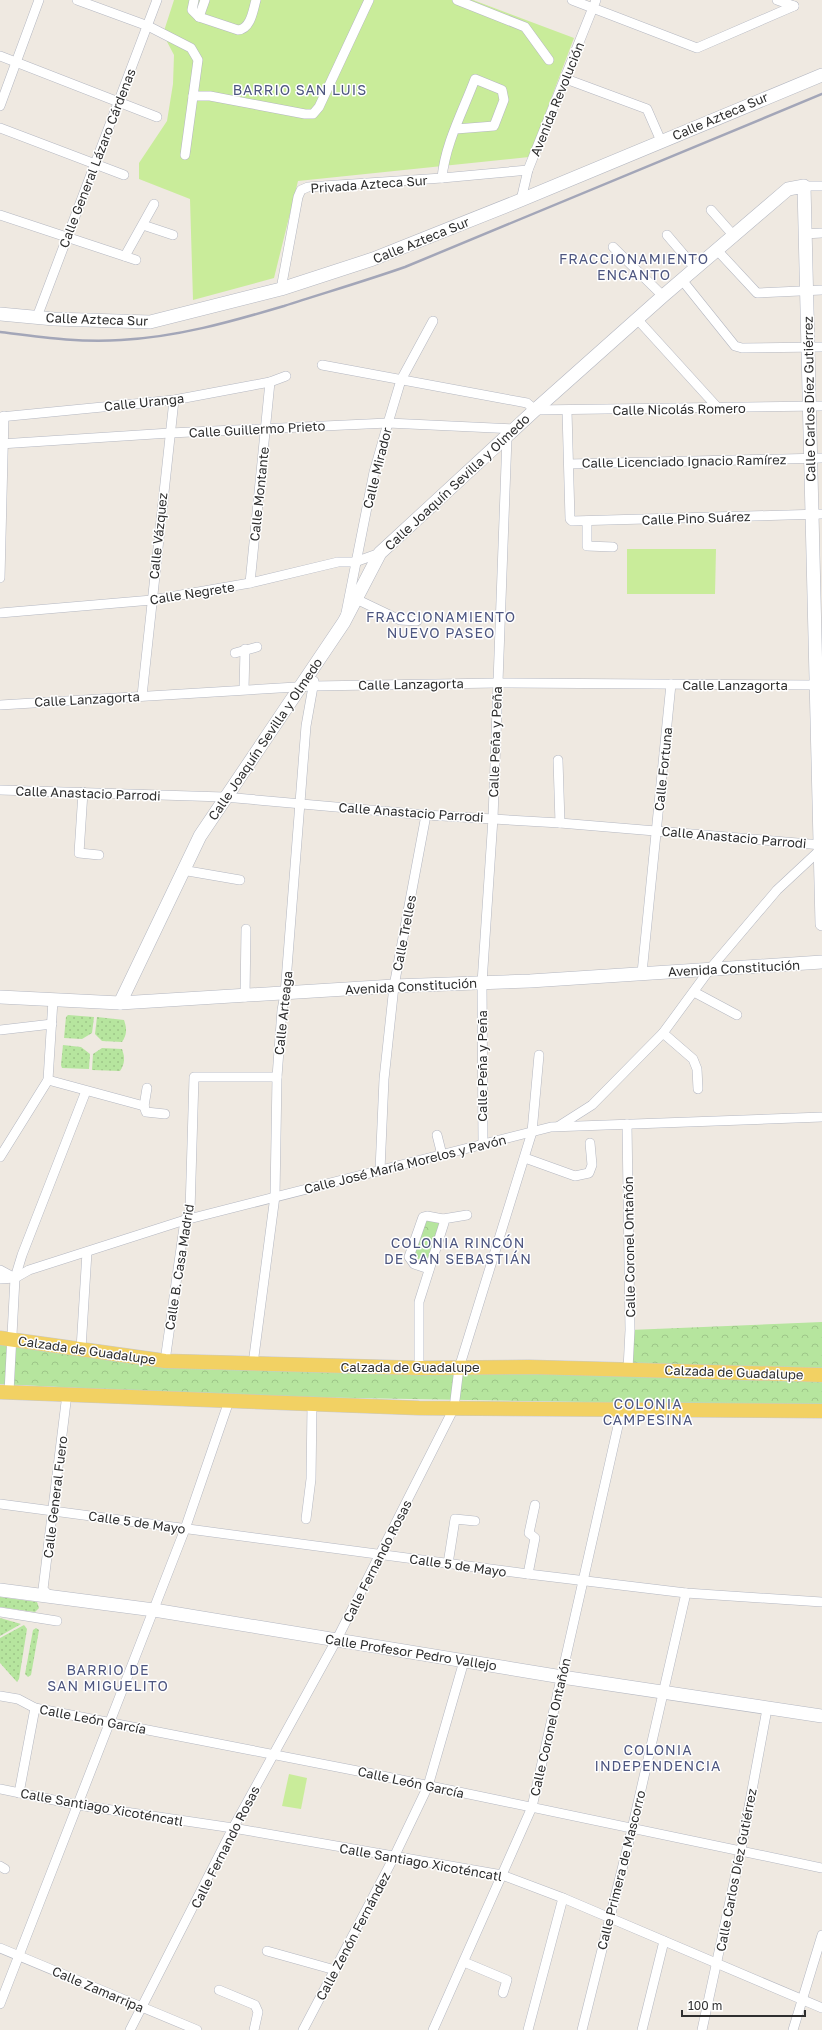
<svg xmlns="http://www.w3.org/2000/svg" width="822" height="2030" viewBox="0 0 822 2030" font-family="'Golos Text',sans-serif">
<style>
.forest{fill:url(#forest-crowns)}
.garden{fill:url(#garden-dots)}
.pitch{fill:#c9ec9a}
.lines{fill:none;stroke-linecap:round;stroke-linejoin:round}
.street-casing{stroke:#b4b7c1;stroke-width:10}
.secondary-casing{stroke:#b4b7c1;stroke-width:14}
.primary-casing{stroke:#c9c9c9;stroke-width:15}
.street{stroke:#fff;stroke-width:9}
.secondary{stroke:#fff;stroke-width:13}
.primary{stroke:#f2d163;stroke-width:14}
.rail{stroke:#a3a6b8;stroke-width:2.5}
.labels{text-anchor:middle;stroke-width:3;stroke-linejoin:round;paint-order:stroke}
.street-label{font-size:13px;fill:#2e2e2e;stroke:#fff}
.neighbourhood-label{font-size:14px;letter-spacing:1px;fill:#4d5680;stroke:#fff}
</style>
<defs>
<pattern id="forest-crowns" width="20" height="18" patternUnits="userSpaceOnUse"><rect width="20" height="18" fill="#b6e59e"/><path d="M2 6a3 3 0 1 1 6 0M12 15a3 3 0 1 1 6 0" fill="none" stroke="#9dc588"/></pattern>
<pattern id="garden-dots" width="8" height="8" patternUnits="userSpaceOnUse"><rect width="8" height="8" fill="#b6e59e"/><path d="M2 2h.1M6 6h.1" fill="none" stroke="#9dc588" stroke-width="1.8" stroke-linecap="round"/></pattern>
</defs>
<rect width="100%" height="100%" fill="#efe9e1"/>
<g class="forest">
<path d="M 425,1219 L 440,1223 L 430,1256 L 424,1261 L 416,1258 L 414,1253 Z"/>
<path d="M 822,1322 L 822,1406 L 235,1396 L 0,1384 L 0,1341 L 164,1366 L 221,1370 L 620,1371 L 628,1369 L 630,1330 Z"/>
</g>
<g class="garden">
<path d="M 68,1015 L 94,1017 L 92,1033 L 82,1039 L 64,1038 L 66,1017 Z"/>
<path d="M 97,1017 L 124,1020 C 127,1029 127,1034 122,1042 L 102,1041 L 95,1034 Z"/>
<path d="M 63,1045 L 81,1047 L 90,1054 L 89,1069 L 62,1068 L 61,1065 Z"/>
<path d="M 102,1048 L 122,1049 C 125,1058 125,1063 120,1071 L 92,1070 L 93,1054 Z"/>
<path d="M 0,1597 L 37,1602 L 39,1608 L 35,1612 L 0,1607 Z"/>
<path d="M 0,1618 L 21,1624 L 0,1636 Z"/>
<path d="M 24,1625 L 27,1629 L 19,1679 L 17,1682 L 0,1663 L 0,1638 Z"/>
<path d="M 36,1628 L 39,1630 L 31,1675 L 28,1677 L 25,1674 L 33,1630 Z"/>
</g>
<g class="pitch">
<path d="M 174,0 L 473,0 L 574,38 L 529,157 L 298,181 L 274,278 L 193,300 L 190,199 L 139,179 L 139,163 L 167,121 L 173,84 L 174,55 L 163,34 Z"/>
<path d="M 627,549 L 716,549 L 715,594 L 627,594 Z"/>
<path d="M 289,1774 L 307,1778 L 301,1809 L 282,1806 Z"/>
</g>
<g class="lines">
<defs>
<g id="street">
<path d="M 77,0 L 148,26 L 191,48 L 198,60 L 185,155"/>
<path d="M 194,0 L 192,10 L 199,17 L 238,30 C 251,29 253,10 256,0"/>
<path d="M 457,0 L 525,27 L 549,60"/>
<path d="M 572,0 L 697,48 L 794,6"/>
<path d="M 777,0 L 794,6"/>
<path d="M 199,17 L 205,0"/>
<path d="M 0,56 L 157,117"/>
<path d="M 566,79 L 647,109 L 661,141"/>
<path d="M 193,96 L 210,96 L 305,114 L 313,114 L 319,107 L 369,0"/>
<path d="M 0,106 L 39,0"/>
<path d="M 0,128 L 124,175"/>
<path d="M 442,178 C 445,144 463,111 475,79 L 502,90 L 504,100 L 494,126 L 456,129"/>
<path d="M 804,186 L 822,186"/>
<path d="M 521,200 L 528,170 L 596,0"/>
<path d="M 711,210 L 734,236"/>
<path d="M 0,215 L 136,260"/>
<path d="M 143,225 L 173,235"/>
<path d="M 804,234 L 822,233"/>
<path d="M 667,235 L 696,269"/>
<path d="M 613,247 L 663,296"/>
<path d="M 717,250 L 757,293 L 822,290"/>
<path d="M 125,256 L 154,204"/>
<path d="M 682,280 L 735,346 L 742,348 L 822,347"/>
<path d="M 281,289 L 298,197 L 301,190 L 308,187 L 442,178 L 528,170"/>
<path d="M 37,317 L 157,0"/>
<path d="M 638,320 L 718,408"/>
<path d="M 322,365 L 527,403 L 535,410 L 822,406"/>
<path d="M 567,411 L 570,519 L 572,521 L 822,514"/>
<path d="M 0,417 L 174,400 L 270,382 L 286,376"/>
<path d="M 0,444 L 170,433 L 388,423 L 515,429"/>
<path d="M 569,464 L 822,458"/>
<path d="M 587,521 L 587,546 L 613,547"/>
<path d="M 0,578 L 4,416"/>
<path d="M 250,583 L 270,382"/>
<path d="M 356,599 L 400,620 L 417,621"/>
<path d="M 0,613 L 152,600 L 250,583 L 338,562 L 355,562 L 380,553"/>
<path d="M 346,613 L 374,472 L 388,423 L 401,380 L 433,321"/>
<path d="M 235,653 L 257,647"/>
<path d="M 244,689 L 245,649"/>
<path d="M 142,696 L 174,400"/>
<path d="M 0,705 L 313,686 L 497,683 L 816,685 L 822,687"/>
<path d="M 558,760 L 560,823"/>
<path d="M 0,790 L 224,797 L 426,815 L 560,823 L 822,845"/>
<path d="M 83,792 L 79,853 L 99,855"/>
<path d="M 182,870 L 240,880"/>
<path d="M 642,973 L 671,684"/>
<path d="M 694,992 L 737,1015"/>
<path d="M 245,997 L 246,929"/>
<path d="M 0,1030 L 52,1024"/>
<path d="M 663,1033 L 693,1059 L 697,1069 L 698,1089"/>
<path d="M 48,1080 L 144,1106"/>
<path d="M 144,1106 L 146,1112 L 165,1114"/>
<path d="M 144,1106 L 147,1088"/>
<path d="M 627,1124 L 630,1330 L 628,1369"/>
<path d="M 559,1126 L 592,1105 L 663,1033 L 710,969 L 777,890 L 820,850"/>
<path d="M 437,1135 L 442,1155"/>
<path d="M 483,1144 L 482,983 L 493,818 L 507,437"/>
<path d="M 0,1157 L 48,1080 L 53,1000"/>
<path d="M 525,1158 L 575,1176 L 589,1173 L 592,1165 L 590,1143"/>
<path d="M 380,1170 L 384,1079 L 394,986 L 426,815"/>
<path d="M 429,1269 L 414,1264 L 409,1257 L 423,1217 L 427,1216 L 443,1219 L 467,1215"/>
<path d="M 0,1270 L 15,1278"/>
<path d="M 0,1279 L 15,1278 L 29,1270 L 185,1220 L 551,1127 L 822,1117"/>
<path d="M 81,1349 L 87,1252"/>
<path d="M 165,1361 L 185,1220 L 190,1211 L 194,1077 L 277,1077"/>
<path d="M 253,1364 L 275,1196 L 277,1077 L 282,1010 L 285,994 L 306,726 L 314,681"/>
<path d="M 419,1368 L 419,1302 L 444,1223 L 443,1219"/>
<path d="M 9,1392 L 15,1278 L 22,1255 L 86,1091"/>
<path d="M 0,1504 L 528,1574 L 686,1593 L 822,1602"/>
<path d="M 306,1519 L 311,1479 L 312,1405"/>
<path d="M 448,1564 L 455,1519 L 475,1521"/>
<path d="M 528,1574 L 535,1538 L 529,1533 L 535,1505"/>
<path d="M 50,1597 L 43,1589 L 67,1394"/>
<path d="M 0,1612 L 57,1621"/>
<path d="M 0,1696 L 18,1699 L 35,1708 L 373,1774 L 822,1868"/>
<path d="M 0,1789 L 78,1805 L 233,1828 L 502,1875 L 563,1898 L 822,2008"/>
<path d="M 19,1793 L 35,1708"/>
<path d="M 0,1866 L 5,1869"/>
<path d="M 0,1948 L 197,2030"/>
<path d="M 267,1951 L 335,1970"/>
<path d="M 464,1962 L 507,1980 L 503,1993"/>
<path d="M 219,1990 L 255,2005 L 258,2012 L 254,2030"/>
<path d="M 0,2004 L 185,1529 L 229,1401"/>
<path d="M 130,2030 L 233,1828 L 337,1639 L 454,1408 L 459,1368 L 532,1132 L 539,1055"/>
<path d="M 303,2030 L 394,1857 L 428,1786 L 464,1661"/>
<path d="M 433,2030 L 532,1807 L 618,1426 L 619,1409"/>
<path d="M 528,2030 L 563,1898"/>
<path d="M 582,2030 L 632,1829 L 686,1593"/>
<path d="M 642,2030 L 664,1941"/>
<path d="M 702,2030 L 741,1850 L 767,1709"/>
<path d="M 793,2030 L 822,1935"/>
</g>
<g id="secondary">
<path d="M 0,314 L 54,319 L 150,322 L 281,289 L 373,259 L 521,200 L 822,75"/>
<path d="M 0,997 L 120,1003 L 394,986 L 530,981 L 822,962"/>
<path d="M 120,1003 L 200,836 L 344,622 L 380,553 L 535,410 L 663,296 L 788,189 L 804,186 L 822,924"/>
<path d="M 0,1590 L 154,1610 L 562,1677 L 822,1716"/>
</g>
<g id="primary">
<path d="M 0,1338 L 165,1361 L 419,1368 L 529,1367 L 822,1375"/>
<path d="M 0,1392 L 419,1408 L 822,1411"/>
</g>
</defs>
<use href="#street" class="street-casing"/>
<use href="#secondary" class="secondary-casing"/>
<use href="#primary" class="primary-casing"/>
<use href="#street" class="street"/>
<use href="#secondary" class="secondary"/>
<use href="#primary" class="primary"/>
<path class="rail" d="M 0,332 C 40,337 80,343 121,340 C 177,337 230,322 284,306 C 324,293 365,281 405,267 L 822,94"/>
</g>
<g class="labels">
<g class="street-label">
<text transform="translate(557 99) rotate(-68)" y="5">Avenida Revolución</text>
<text transform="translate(720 116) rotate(-23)" y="5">Calle Azteca Sur</text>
<text transform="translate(97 158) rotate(-69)" y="5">Calle General Lázaro Cárdenas</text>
<text transform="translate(369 184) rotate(-4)" y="5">Privada Azteca Sur</text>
<text transform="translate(421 240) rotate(-22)" y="5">Calle Azteca Sur</text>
<text transform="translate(97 319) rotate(2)" y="5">Calle Azteca Sur</text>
<text transform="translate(809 399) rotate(-91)" y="5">Calle Carlos Díez Gutiérrez</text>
<text transform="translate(144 402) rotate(-6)" y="5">Calle Uranga</text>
<text transform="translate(679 409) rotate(-1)" y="5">Calle Nicolás Romero</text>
<text transform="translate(257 429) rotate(-3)" y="5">Calle Guillermo Prieto</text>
<text transform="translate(684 461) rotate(-1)" y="5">Calle Licenciado Ignacio Ramírez</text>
<text transform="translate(377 468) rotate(-76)" y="5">Calle Mirador</text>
<text transform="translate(457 482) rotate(-43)" y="5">Calle Joaquín Sevilla y Olmedo</text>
<text transform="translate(259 494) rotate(-84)" y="5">Calle Montante</text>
<text transform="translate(696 518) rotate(-2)" y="5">Calle Pino Suárez</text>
<text transform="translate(158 536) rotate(-84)" y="5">Calle Vázquez</text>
<text transform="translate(192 593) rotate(-9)" y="5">Calle Negrete</text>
<text transform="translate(411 684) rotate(-1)" y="5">Calle Lanzagorta</text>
<text x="735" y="690">Calle Lanzagorta</text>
<text transform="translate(87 699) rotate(-3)" y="5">Calle Lanzagorta</text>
<text transform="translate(265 739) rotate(-56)" y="5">Calle Joaquín Sevilla y Olmedo</text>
<text transform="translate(495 742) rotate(-88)" y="5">Calle Peña y Peña</text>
<text transform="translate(663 769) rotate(-84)" y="5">Calle Fortuna</text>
<text transform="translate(88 793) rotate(2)" y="5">Calle Anastacio Parrodi</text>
<text transform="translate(411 812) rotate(4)" y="5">Calle Anastacio Parrodi</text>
<text transform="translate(734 837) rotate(5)" y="5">Calle Anastacio Parrodi</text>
<text transform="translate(404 933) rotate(-79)" y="5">Calle Trelles</text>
<text transform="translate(734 968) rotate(-3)" y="5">Avenida Constitución</text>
<text transform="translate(411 986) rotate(-3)" y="5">Avenida Constitución</text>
<text transform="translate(283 1013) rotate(-84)" y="5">Calle Arteaga</text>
<text transform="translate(482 1066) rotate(-90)" y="5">Calle Peña y Peña</text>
<text transform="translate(405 1164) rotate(-14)" y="5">Calle José María Morelos y Pavón</text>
<text transform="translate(629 1247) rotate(-91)" y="5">Calle Coronel Ontañón</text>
<text transform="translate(179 1267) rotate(-81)" y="5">Calle B. Casa Madrid</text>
<text transform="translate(87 1350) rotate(8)" y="5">Calzada de Guadalupe</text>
<text x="410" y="1372">Calzada de Guadalupe</text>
<text transform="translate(734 1372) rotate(2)" y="5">Calzada de Guadalupe</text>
<text transform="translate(55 1497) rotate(-83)" y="5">Calle General Fuero</text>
<text transform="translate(137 1522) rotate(8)" y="5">Calle 5 de Mayo</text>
<text transform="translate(377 1561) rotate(-63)" y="5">Calle Fernando Rosas</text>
<text transform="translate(458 1565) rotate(8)" y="5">Calle 5 de Mayo</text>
<text transform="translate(411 1652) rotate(9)" y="5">Calle Profesor Pedro Vallejo</text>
<text transform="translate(93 1719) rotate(11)" y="5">Calle León García</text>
<text transform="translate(550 1727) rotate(-77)" y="5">Calle Coronel Ontañón</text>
<text transform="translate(411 1782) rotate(12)" y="5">Calle León García</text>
<text transform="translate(102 1807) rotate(10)" y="5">Calle Santiago Xicoténcatl</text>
<text transform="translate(225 1847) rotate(-63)" y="5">Calle Fernando Rosas</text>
<text transform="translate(421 1862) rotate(10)" y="5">Calle Santiago Xicoténcatl</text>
<text transform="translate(621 1870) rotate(-76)" y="5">Calle Primera de Mascorro</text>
<text transform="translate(736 1870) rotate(-79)" y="5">Calle Carlos Díez Gutiérrez</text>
<text transform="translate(353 1936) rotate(-62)" y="5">Calle Zenón Fernández</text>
<text transform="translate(98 1989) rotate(23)" y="5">Calle Zamarripa</text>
</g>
<g class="neighbourhood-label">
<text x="300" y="95">BARRIO SAN LUIS</text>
<text x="634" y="264">FRACCIONAMIENTO<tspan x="634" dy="16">ENCANTO</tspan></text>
<text x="441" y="622">FRACCIONAMIENTO<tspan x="441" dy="16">NUEVO PASEO</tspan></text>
<text x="458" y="1248">COLONIA RINCÓN<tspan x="458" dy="16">DE SAN SEBASTIÁN</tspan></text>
<text x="648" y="1409">COLONIA<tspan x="648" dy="16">CAMPESINA</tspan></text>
<text x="108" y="1675">BARRIO DE<tspan x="108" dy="16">SAN MIGUELITO</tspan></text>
<text x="658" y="1755">COLONIA<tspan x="658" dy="16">INDEPENDENCIA</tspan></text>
</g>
</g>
<path d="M682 2010v6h123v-6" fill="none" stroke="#2e2e2e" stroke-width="2"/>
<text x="688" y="2010" font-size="12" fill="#2e2e2e" stroke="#ffffff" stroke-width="3" paint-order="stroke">100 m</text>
</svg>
